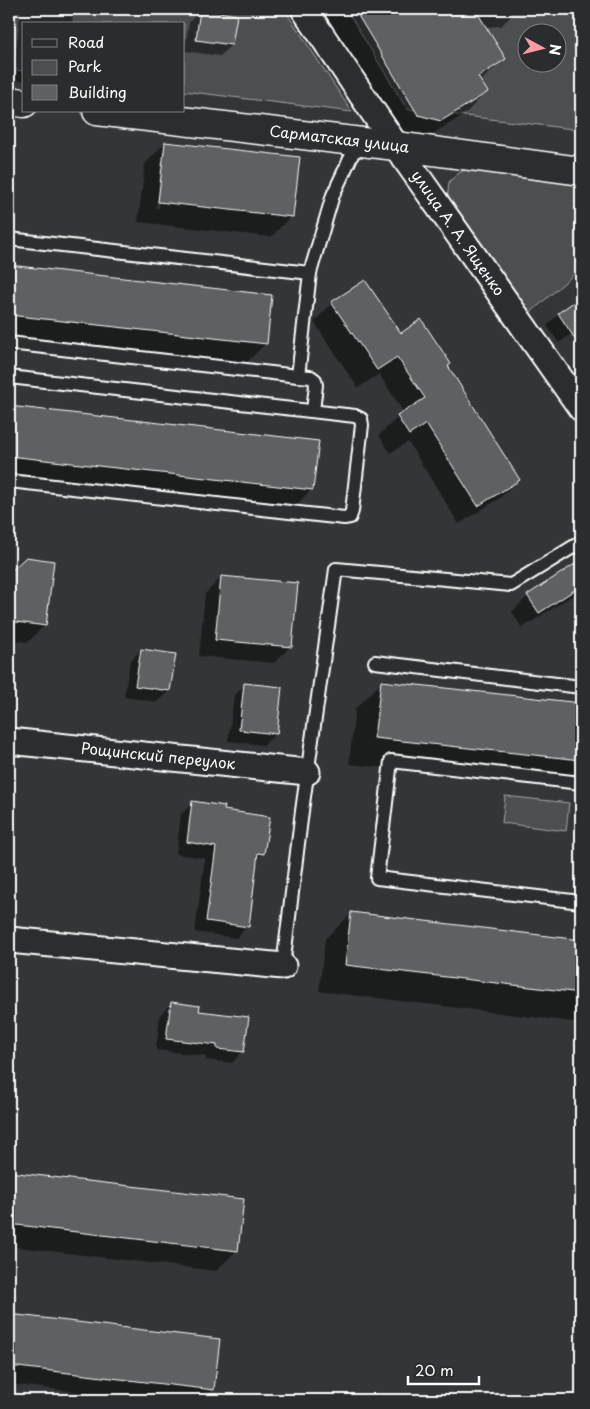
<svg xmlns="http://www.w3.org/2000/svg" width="590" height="1409" viewBox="0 0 590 1409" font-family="'Playpen Sans',sans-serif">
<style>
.green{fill:#4c4f50;stroke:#a6a7a8;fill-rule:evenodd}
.shadow{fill:#0007;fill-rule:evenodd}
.building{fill:#5f6162;stroke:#fff}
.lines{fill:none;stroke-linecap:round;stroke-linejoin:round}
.lane-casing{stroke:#fff;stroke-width:16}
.street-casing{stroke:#fff;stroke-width:29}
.secondary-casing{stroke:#fff;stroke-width:31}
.lane{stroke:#2a2d2e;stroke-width:12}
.street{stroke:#2a2d2e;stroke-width:25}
.secondary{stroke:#2a2d2e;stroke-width:28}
.labels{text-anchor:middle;stroke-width:4;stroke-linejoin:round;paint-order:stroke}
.street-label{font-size:15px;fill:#fff;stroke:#2a2d2e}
</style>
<rect width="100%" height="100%" fill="#333536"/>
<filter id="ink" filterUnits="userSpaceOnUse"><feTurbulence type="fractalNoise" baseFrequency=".02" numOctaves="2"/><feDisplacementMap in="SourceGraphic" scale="10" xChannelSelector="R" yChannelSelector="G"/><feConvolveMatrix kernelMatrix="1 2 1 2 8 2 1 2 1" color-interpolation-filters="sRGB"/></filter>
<g filter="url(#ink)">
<g class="green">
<path d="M 9,9 L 284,9 L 352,112 L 184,91 L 184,24 L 24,24 L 24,71 L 9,69 Z"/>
<path d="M 346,9 L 581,9 L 581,130 L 407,109 ZM 528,32 L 558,32 L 558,62 L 528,62 Z"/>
<path d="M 471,167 L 581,183 L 581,268 L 530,313 L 458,219 L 447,202 L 449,182 L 459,173 Z"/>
<path d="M 505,796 L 569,803 L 566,831 L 502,823 Z"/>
</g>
<g class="shadow">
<path d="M 21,9 L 74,9 L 72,24 L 24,24 L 24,81 L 12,80 Z"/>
<path d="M 309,9 L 399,9 L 404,17 L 417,9 L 471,9 L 479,22 L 478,9 L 512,9 L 512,15 L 501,26 L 482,27 L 502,60 L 480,82 L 486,92 L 465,114 L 419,142 L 397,136 Z"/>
<path d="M 201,10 L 231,45 L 220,56 L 185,51 L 189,22 Z"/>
<path d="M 165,143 L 291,216 L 271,237 L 138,222 L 145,164 ZM 161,164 L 164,164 L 159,208 L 156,208 Z"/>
<path d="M 9,266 L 271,296 L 266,343 L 245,364 L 9,338 Z"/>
<path d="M 581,298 L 581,327 L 559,343 L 547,326 L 558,314 Z"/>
<path d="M 332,303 L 400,335 L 447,366 L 518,480 L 500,498 L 459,524 L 408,442 L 390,453 L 379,435 L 398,417 L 404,413 L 379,374 L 358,388 L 314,322 Z"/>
<path d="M 9,407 L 317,442 L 312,489 L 291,510 L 9,478 Z"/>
<path d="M 26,559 L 45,625 L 28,642 L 9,640 L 9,575 Z"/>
<path d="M 581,561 L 581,590 L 522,628 L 512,612 L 528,596 Z"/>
<path d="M 222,577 L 290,647 L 274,663 L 199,656 L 205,594 Z"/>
<path d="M 141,650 L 174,655 L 169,691 L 157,702 L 124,697 L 130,661 Z"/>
<path d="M 381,683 L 581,704 L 581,789 L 349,764 L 355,709 Z"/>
<path d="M 245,685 L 275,734 L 264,745 L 228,741 L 234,696 Z"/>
<path d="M 193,803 L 223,811 L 263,853 L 256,860 L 247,926 L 236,938 L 195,932 L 205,858 L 176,854 L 181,814 Z"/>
<path d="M 352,913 L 581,941 L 581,1023 L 319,991 L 325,939 Z"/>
<path d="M 171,1004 L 198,1012 L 243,1051 L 232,1063 L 206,1060 L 206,1056 L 156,1050 L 160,1015 Z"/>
<path d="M 9,1173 L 243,1201 L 237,1250 L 216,1271 L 9,1246 Z"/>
<path d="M 9,1315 L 219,1340 L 213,1390 L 202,1400 L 147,1400 L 9,1384 Z"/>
</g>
<g class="building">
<path d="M 200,9 L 237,15 L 232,45 L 196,40 Z"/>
<path d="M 354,9 L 475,9 L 506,59 L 478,77 L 488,92 L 441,121 L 418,115 Z"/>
<path d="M 165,142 L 300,157 L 293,217 L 158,202 Z"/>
<path d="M 9,265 L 272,295 L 267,344 L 9,315 Z"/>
<path d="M 365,280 L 401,333 L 421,319 L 451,364 L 448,366 L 520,480 L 478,506 L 426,424 L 409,435 L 397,416 L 425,398 L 397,357 L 377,370 L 331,302 Z"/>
<path d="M 581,297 L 581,348 L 558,313 Z"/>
<path d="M 9,406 L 319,441 L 313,490 L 9,456 Z"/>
<path d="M 26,557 L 54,561 L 46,626 L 9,621 L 9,573 Z"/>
<path d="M 581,560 L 581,586 L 539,613 L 527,595 Z"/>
<path d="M 221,576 L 298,583 L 292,647 L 215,640 Z"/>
<path d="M 141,649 L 176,654 L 170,691 L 135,686 Z"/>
<path d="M 381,681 L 581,703 L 581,760 L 374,738 Z"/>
<path d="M 244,683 L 282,687 L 277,734 L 239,730 Z"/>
<path d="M 192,801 L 225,806 L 224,810 L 270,817 L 264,854 L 258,853 L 249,927 L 206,921 L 216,847 L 187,842 Z"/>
<path d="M 351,912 L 581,940 L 581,993 L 345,965 Z"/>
<path d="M 171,1002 L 200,1006 L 199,1011 L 249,1017 L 244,1052 L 217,1049 L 217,1045 L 166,1039 Z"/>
<path d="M 9,1172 L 244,1199 L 238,1251 L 9,1224 Z"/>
<path d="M 9,1314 L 220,1339 L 214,1390 L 9,1366 Z"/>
</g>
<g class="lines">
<defs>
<g id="lane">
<path d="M 9,239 L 310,273"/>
<path d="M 9,343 L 298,376 L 310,273 L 333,195 L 358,142"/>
<path d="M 298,376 L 311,377 L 315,380 L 316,385 L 313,411"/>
<path d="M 9,377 L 355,416 L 361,419 L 362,425 L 352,511 L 350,517 L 344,518 L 9,481"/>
<path d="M 375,662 L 581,687"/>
<path d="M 581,783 L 391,761 L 377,878 L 581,902"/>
<path d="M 283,966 L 302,811 L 336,569 L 511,585 L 581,542"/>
</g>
<g id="street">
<path id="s1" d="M 304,9 L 396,146 L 581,408"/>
<path id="s2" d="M 9,741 L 307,772"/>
<path d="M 9,940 L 283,966"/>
</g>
<g id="secondary">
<path d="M 9,101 L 24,103"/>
<path id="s3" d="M 97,111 L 396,146 L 581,171"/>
</g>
</defs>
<use href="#lane" class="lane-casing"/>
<use href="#street" class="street-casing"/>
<use href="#secondary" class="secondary-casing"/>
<use href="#lane" class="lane"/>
<use href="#street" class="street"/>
<use href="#secondary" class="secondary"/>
</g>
</g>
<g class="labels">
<g class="street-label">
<text dy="5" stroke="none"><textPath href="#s3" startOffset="244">Сарматская улица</textPath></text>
<text dy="5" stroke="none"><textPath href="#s1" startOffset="272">улица А. А. Ященко</textPath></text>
<text dy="5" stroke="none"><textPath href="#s2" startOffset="150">Рощинский переулок</textPath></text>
</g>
</g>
<rect width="590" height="1409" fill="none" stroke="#2a2d2e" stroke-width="30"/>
<rect x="15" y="15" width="560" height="1379" fill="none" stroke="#fff" stroke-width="2" filter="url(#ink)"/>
<rect x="22" y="22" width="162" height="90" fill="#2a2d2e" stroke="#7f8182"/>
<rect x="32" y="39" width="25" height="8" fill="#2a2d2e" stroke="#7f8182"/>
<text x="68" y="48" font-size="15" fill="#ffffff">Road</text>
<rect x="32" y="60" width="25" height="15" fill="#4c4f50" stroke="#7f8182"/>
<text x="68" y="72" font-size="15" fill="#ffffff">Park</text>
<rect x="32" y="85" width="25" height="15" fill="#5f6162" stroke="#7f8182"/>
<text x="68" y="98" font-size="15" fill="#ffffff">Building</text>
<g transform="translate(542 48) rotate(97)"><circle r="24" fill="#2a2d2e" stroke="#7f8182"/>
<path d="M0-4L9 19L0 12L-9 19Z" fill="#ff9aa2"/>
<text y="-8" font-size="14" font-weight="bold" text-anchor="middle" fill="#ffffff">N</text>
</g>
<path d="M408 1376v8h71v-8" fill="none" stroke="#ffffff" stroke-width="2.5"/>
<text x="415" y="1376" font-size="15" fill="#ffffff" stroke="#2a2d2e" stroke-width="4" paint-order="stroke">20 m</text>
</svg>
